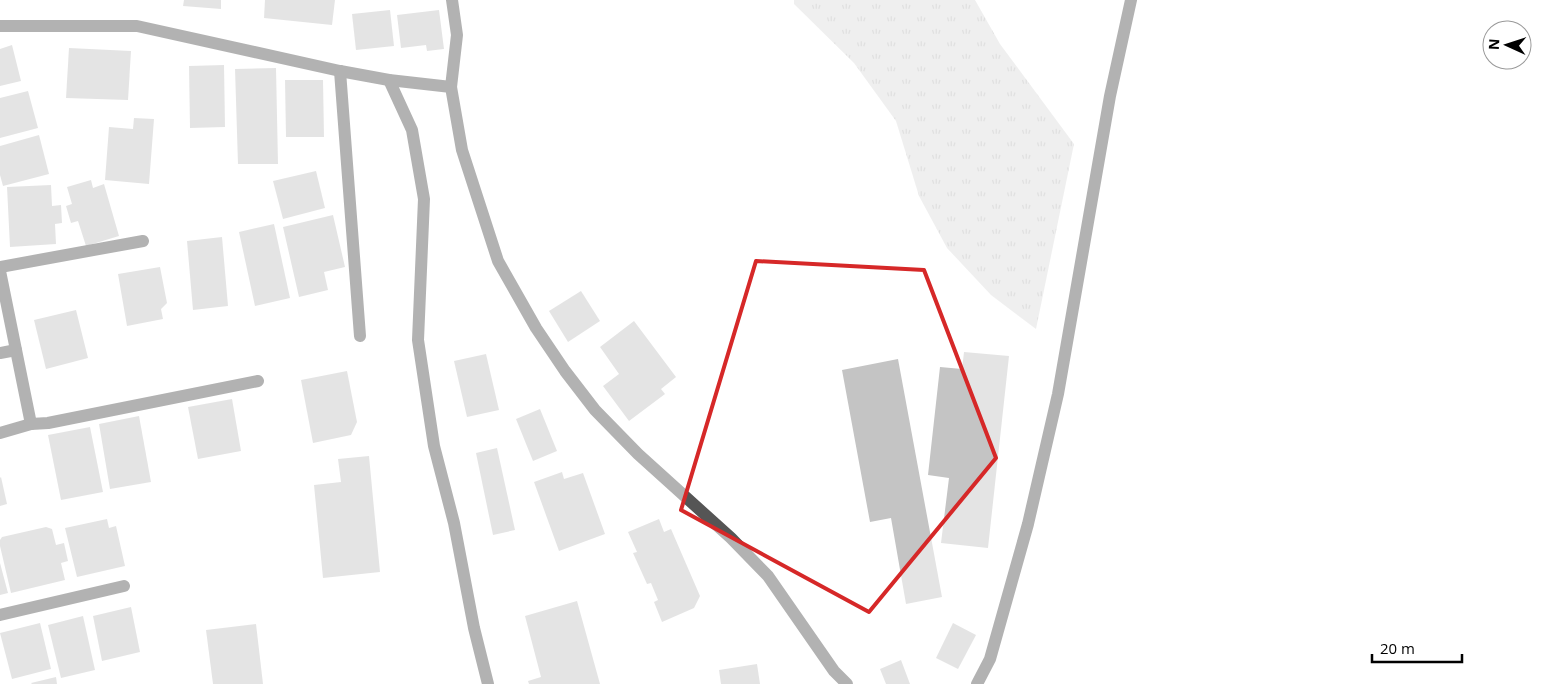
<svg xmlns="http://www.w3.org/2000/svg" width="1552" height="684" viewBox="0 0 1552 684" font-family="'Open Sans',sans-serif">
<style>
.grass{fill:url(#grass-tufts)}
.building{fill:#c4c4c4}
.lines{fill:none;stroke-linecap:round;stroke-linejoin:round}
.minor{stroke:#555;stroke-width:12}
.marked{fill:none;stroke:#d62828;stroke-width:4;stroke-linejoin:round}
</style>
<defs>
<pattern id="grass-tufts" width="24" height="20" patternUnits="userSpaceOnUse" patternTransform="scale(1.25)"><rect width="24" height="20" fill="#dcdcdc"/><path d="M3 7l-1-3M5 7V3M7 7l1-3M15 17l-1-3M17 17v-4M19 17l1-3" fill="none" stroke="#bbb"/></pattern>
</defs>
<rect width="100%" height="100%" fill="#fff"/>
<path class="grass" d="M 794,0 L 975,0 L 1000,44 L 1074,144 L 1036,329 L 991,295 L 947,248 L 919,196 L 896,121 L 854,63 L 794,4 Z"/>
<g class="building">
<path d="M 184,0 L 221,0 L 221,9 L 183,6 Z"/>
<path d="M 265,0 L 335,0 L 332,25 L 264,18 Z"/>
<path d="M 390,10 L 394,46 L 356,50 L 352,14 Z"/>
<path d="M 439,10 L 444,49 L 427,51 L 426,45 L 401,48 L 397,15 Z"/>
<path d="M 12,45 L 21,81 L 0,86 L 0,49 Z"/>
<path d="M 69,48 L 131,51 L 128,100 L 66,98 Z"/>
<path d="M 224,65 L 225,127 L 190,128 L 189,66 Z"/>
<path d="M 276,68 L 278,164 L 238,164 L 235,69 Z"/>
<path d="M 285,80 L 323,80 L 324,137 L 286,137 Z"/>
<path d="M 28,91 L 38,128 L 0,138 L 0,98 Z"/>
<path d="M 134,118 L 154,119 L 149,184 L 105,180 L 109,127 L 133,129 Z"/>
<path d="M 39,135 L 49,174 L 3,186 L 0,175 L 0,146 Z"/>
<path d="M 316,171 L 325,208 L 283,219 L 273,181 Z"/>
<path d="M 91,180 L 93,188 L 104,184 L 119,236 L 86,246 L 78,221 L 71,223 L 66,206 L 72,204 L 67,187 Z"/>
<path d="M 51,185 L 52,206 L 61,205 L 62,223 L 55,224 L 56,244 L 10,247 L 7,187 Z"/>
<path d="M 333,215 L 345,267 L 324,272 L 328,290 L 299,297 L 283,227 Z"/>
<path d="M 274,224 L 290,298 L 255,306 L 239,232 Z"/>
<path d="M 222,237 L 228,306 L 193,310 L 187,241 Z"/>
<path d="M 160,267 L 167,303 L 161,309 L 163,319 L 127,326 L 118,274 Z"/>
<path d="M 581,291 L 600,321 L 568,342 L 549,311 Z"/>
<path d="M 76,310 L 88,358 L 46,369 L 34,320 Z"/>
<path d="M 634,321 L 676,377 L 661,389 L 665,394 L 629,421 L 603,386 L 619,374 L 600,347 Z"/>
<path d="M 964,352 L 1009,356 L 988,548 L 941,543 L 949,478 L 928,475 L 940,367 L 962,369 Z"/>
<path d="M 486,354 L 499,410 L 467,417 L 454,361 Z"/>
<path d="M 898,359 L 942,597 L 906,604 L 891,518 L 870,522 L 842,370 Z"/>
<path d="M 347,371 L 357,422 L 351,435 L 313,443 L 301,380 Z"/>
<path d="M 232,399 L 241,451 L 198,459 L 188,407 Z"/>
<path d="M 540,409 L 557,451 L 533,461 L 516,419 Z"/>
<path d="M 139,416 L 151,482 L 110,489 L 99,424 Z"/>
<path d="M 90,427 L 103,492 L 61,500 L 48,435 Z"/>
<path d="M 497,448 L 515,530 L 493,535 L 476,453 Z"/>
<path d="M 369,456 L 380,572 L 323,578 L 314,485 L 341,482 L 338,459 Z"/>
<path d="M 562,472 L 564,479 L 583,473 L 605,534 L 559,551 L 534,482 Z"/>
<path d="M 1,477 L 7,504 L 0,506 L 0,478 Z"/>
<path d="M 107,519 L 109,528 L 116,526 L 125,566 L 77,577 L 65,528 Z"/>
<path d="M 659,519 L 664,532 L 671,529 L 700,596 L 694,608 L 662,622 L 654,602 L 658,600 L 651,583 L 647,584 L 633,553 L 637,552 L 628,532 Z"/>
<path d="M 46,527 L 52,529 L 56,545 L 64,543 L 68,561 L 61,563 L 65,580 L 11,593 L 0,546 L 0,540 L 2,537 Z"/>
<path d="M 0,563 L 8,593 L 0,595 Z"/>
<path d="M 577,601 L 600,684 L 529,684 L 528,681 L 541,677 L 525,616 Z"/>
<path d="M 131,607 L 140,652 L 102,661 L 93,616 Z"/>
<path d="M 83,616 L 95,670 L 61,678 L 48,625 Z"/>
<path d="M 40,623 L 51,669 L 12,679 L 0,633 Z"/>
<path d="M 953,623 L 976,635 L 958,669 L 936,658 Z"/>
<path d="M 256,624 L 263,684 L 213,684 L 206,630 Z"/>
<path d="M 901,660 L 910,684 L 886,684 L 880,669 Z"/>
<path d="M 757,664 L 760,684 L 721,684 L 719,670 Z"/>
<path d="M 56,677 L 57,684 L 32,684 L 31,683 Z"/>
</g>
<g class="lines">
<g class="minor">
<path d="M 0,26 L 137,26 L 340,71 L 389,80 L 451,87 L 462,150 L 498,261 L 536,328 L 565,371 L 595,410 L 638,454 L 731,538 L 768,576 L 834,671 L 847,684"/>
<path d="M 340,71 L 360,336"/>
<path d="M 389,80 L 412,130 L 424,199 L 418,340 L 434,446 L 454,523 L 474,628 L 488,684"/>
<path d="M 451,87 L 457,35 L 452,0"/>
<path d="M 0,267 L 143,241"/>
<path d="M 0,271 L 31,424 L 48,423 L 258,381"/>
<path d="M 0,353 L 16,350"/>
<path d="M 0,433 L 31,424"/>
<path d="M 0,615 L 124,586"/>
<path d="M 977,684 L 990,659 L 1028,524 L 1058,394 L 1110,96 L 1131,0"/>
</g>
</g>
<path d="M0 0H1552V684H0ZM 756,261 L 924,270 L 996,458 L 869,612 L 681,510 Z" fill="#fff" fill-opacity=".55" fill-rule="evenodd"/>
<path class="marked" d="M 756,261 L 924,270 L 996,458 L 869,612 L 681,510 Z"/>
<g transform="translate(1507 45) rotate(273)"><circle r="24" fill="#ffffff" stroke="#999999"/>
<path d="M0-4L9 19L0 12L-9 19Z" fill="#000000"/>
<text y="-8" font-size="14" font-weight="bold" text-anchor="middle" fill="#000000">N</text>
</g>
<path d="M1372 654v8h90v-8" fill="none" stroke="#000000" stroke-width="2.5"/>
<text x="1380" y="654" font-size="15" fill="#000000" stroke="#ffffff" stroke-width="4" paint-order="stroke">20 m</text>
</svg>
